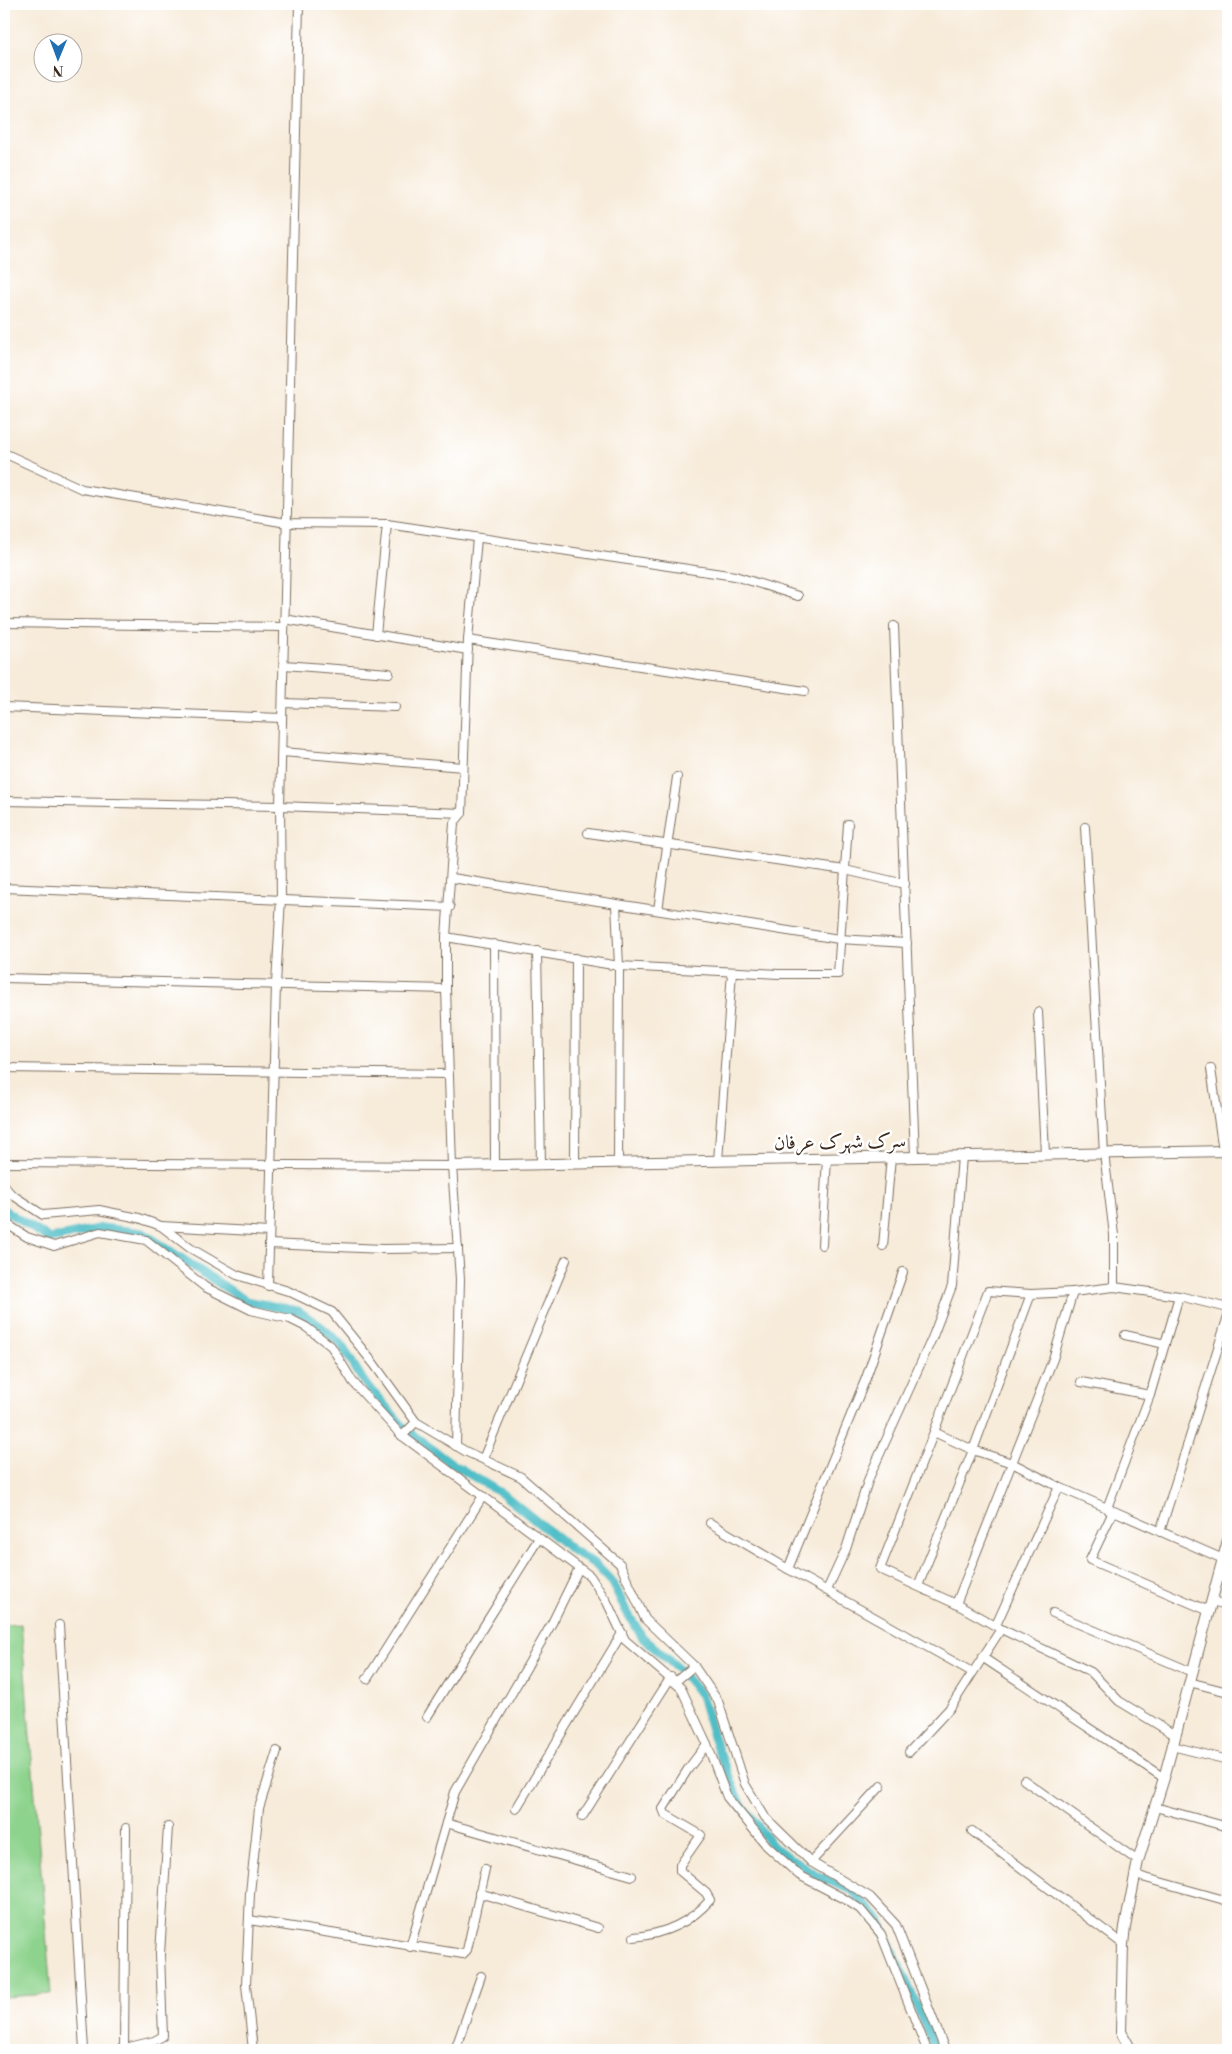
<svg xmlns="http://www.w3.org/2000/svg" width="1232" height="2054" viewBox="0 0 1232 2054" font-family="'Libre Bodoni',Amiri,serif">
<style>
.green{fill:#8dd38d;stroke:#647e56}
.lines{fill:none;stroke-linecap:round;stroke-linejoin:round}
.canal{stroke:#50bec7;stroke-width:9}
.minor-casing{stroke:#7d6e5f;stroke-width:10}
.tertiary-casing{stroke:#7d6e5f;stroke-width:12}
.minor{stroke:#fff;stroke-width:8}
.tertiary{stroke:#fff;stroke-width:10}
.labels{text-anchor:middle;stroke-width:5;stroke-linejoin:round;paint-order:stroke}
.street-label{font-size:20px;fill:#3b2a1e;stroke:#fff}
</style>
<rect width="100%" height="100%" fill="#fff"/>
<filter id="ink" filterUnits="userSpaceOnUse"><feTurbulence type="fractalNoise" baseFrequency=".02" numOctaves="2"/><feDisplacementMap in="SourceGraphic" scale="10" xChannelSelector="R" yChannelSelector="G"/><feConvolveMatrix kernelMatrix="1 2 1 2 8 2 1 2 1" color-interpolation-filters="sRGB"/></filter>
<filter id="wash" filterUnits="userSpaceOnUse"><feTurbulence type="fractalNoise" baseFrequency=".0096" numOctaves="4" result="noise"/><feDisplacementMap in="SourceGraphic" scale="20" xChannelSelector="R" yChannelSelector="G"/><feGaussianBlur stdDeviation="1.12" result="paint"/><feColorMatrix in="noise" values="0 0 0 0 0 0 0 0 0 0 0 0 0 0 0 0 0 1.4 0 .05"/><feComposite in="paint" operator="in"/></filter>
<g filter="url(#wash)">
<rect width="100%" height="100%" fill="#f7ebd9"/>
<path class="green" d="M 21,1624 L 51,1994 L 4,1997 L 4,1625 Z"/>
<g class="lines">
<path class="canal" d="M 4,1210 L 50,1239 L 102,1228 L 143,1233 L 246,1301 L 298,1311 L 320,1326 L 341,1344 L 364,1382 L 406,1430 L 451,1463 L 504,1495 L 572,1550 L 595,1564 L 613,1583 L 625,1609 L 643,1638 L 678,1668 L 701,1695 L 713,1737 L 738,1800 L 774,1848 L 820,1877 L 852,1890 L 879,1920 L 936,2050"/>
</g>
</g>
<g filter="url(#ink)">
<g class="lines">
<defs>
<g id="minor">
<path d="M 4,453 L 82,489 L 287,523 L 387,524 L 735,576 L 798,596"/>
<path d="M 284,619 L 468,650"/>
<path d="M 4,623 L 284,627"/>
<path d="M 894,626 L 915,1156"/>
<path d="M 376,635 L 387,524"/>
<path d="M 468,640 L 805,691"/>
<path d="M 284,665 L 389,673"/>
<path d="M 283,703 L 395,707"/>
<path d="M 4,707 L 282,718"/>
<path d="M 282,752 L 463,767"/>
<path d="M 4,801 L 280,806 L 462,813"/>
<path d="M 1085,827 L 1104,1153 L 1114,1235 L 1114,1287"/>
<path d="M 588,833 L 845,870 L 905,884"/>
<path d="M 452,878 L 839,939 L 907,943"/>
<path d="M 4,888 L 450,907"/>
<path d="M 616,904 L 619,966 L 618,1163"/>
<path d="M 658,910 L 677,777"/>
<path d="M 446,937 L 619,966 L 779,974 L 838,974 L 848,824"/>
<path d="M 494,944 L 495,1165"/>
<path d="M 537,951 L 541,1164"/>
<path d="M 4,978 L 446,989"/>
<path d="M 1038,1012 L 1045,1154"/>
<path d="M 4,1068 L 448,1074"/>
<path d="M 1211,1069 L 1223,1151"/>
<path d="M 718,1161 L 732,972"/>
<path d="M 4,1163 L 452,1166"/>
<path d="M 575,1164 L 576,958"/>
<path d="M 4,1186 L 11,1194 L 43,1215 L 99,1210 L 139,1218 L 161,1226 L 190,1248 L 237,1275 L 288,1291 L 332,1312 L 374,1364 L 416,1422 L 465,1451 L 521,1477 L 620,1564 L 645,1619 L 694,1666 L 718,1701 L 745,1784 L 765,1817 L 811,1862 L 870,1897 L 896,1925 L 945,2050"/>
<path d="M 4,1222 L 27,1237 L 54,1246 L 100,1232 L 146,1240 L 205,1287 L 251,1310 L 290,1319 L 306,1327 L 331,1346 L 353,1382 L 401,1435 L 590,1576 L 607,1602 L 625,1640 L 681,1688 L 707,1744 L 727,1797 L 767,1846 L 799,1875 L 843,1898 L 860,1909 L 881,1934 L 927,2050"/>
<path d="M 161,1226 L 269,1232"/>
<path d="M 269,1244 L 383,1249 L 458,1248"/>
<path d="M 822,1245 L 827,1158"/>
<path d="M 883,1246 L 891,1157"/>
<path d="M 268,1286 L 276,984 L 281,898 L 280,806 L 299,4"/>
<path d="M 1179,1296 L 1114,1287 L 1073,1292 L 1053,1359 L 1012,1463 L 1059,1487 L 1107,1508 L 1112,1514 L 1090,1560 L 1209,1611"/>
<path d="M 1125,1335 L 1165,1344"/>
<path d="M 1081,1382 L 1150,1395"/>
<path d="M 934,1432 L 880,1569 L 956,1604 L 1001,1629 L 1091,1672 L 1119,1701 L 1175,1735"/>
<path d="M 402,1436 L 416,1422"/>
<path d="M 456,1446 L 460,1279 L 452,1166 L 446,989 L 446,937 L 454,823 L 462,813 L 468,640 L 477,538"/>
<path d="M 483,1459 L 566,1260"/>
<path d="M 710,1523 L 788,1569 L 972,1672"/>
<path d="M 1160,1532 L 1228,1316"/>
<path d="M 1223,1559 L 1107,1508 L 1150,1395 L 1179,1296 L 1228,1308"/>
<path d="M 788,1569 L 866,1378 L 903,1272"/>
<path d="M 918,1586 L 973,1450 L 934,1432 L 988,1291 L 1031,1294"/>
<path d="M 827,1590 L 846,1549 L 869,1478 L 933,1336 L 952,1286 L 962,1156"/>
<path d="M 1211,1601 L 1228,1605"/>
<path d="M 956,1604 L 1012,1463 L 973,1450 L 1031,1294 L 1073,1292"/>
<path d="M 1053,1613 L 1192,1672"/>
<path d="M 59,1625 L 84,2050"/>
<path d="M 996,1625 L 1059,1487"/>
<path d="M 982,1657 L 1164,1778"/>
<path d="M 367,1679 L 483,1496"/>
<path d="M 675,1682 L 694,1666"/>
<path d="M 1189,1682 L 1228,1692"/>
<path d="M 427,1717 L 539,1538"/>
<path d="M 1172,1746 L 1228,1760"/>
<path d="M 909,1752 L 950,1708 L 1001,1629"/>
<path d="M 1024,1780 L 1138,1861"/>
<path d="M 1155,1807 L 1228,1827"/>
<path d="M 516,1809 L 622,1633"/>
<path d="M 582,1817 L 671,1677"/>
<path d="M 446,1823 L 632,1876"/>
<path d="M 972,1831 L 1123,1944"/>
<path d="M 811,1862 L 881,1786"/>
<path d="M 1135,1875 L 1228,1901"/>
<path d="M 479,1893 L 598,1928"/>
<path d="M 249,1920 L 463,1954 L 467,1950 L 485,1869"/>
<path d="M 634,1937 C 665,1934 690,1923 710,1900 L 706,1893 L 680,1871 L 680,1865 L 701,1835 L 665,1814 L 663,1809 L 688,1769 L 707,1744"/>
<path d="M 410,1947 L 455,1792 L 552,1623 L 579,1568"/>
<path d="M 124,2048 L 126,1828"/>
<path d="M 117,2050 L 154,2041 L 163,2036 L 160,1954 L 168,1827"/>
<path d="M 253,2050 L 246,1985 L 250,1893 L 259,1808 L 277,1751"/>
<path d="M 455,2050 L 481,1976"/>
</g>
<g id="tertiary">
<path d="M 452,1166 L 1228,1151"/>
<path d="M 1131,2050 L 1121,2032 L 1123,1944 L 1125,1927 L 1138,1861 L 1164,1778 L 1228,1540"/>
</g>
</defs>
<use href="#minor" class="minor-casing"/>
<use href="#tertiary" class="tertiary-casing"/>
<use href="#minor" class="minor"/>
<use href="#tertiary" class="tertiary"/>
</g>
</g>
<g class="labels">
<g class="street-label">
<text transform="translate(840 1141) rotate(-1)" y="7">سرک شهرک عرفان</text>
</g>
</g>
<rect width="1232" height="2054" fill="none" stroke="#fff" stroke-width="20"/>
<g transform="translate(58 58) rotate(181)"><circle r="24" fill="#ffffff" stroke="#b1aaa5"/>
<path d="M0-4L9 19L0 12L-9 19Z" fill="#1f6fb2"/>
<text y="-8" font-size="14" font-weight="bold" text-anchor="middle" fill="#3b2a1e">N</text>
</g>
</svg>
